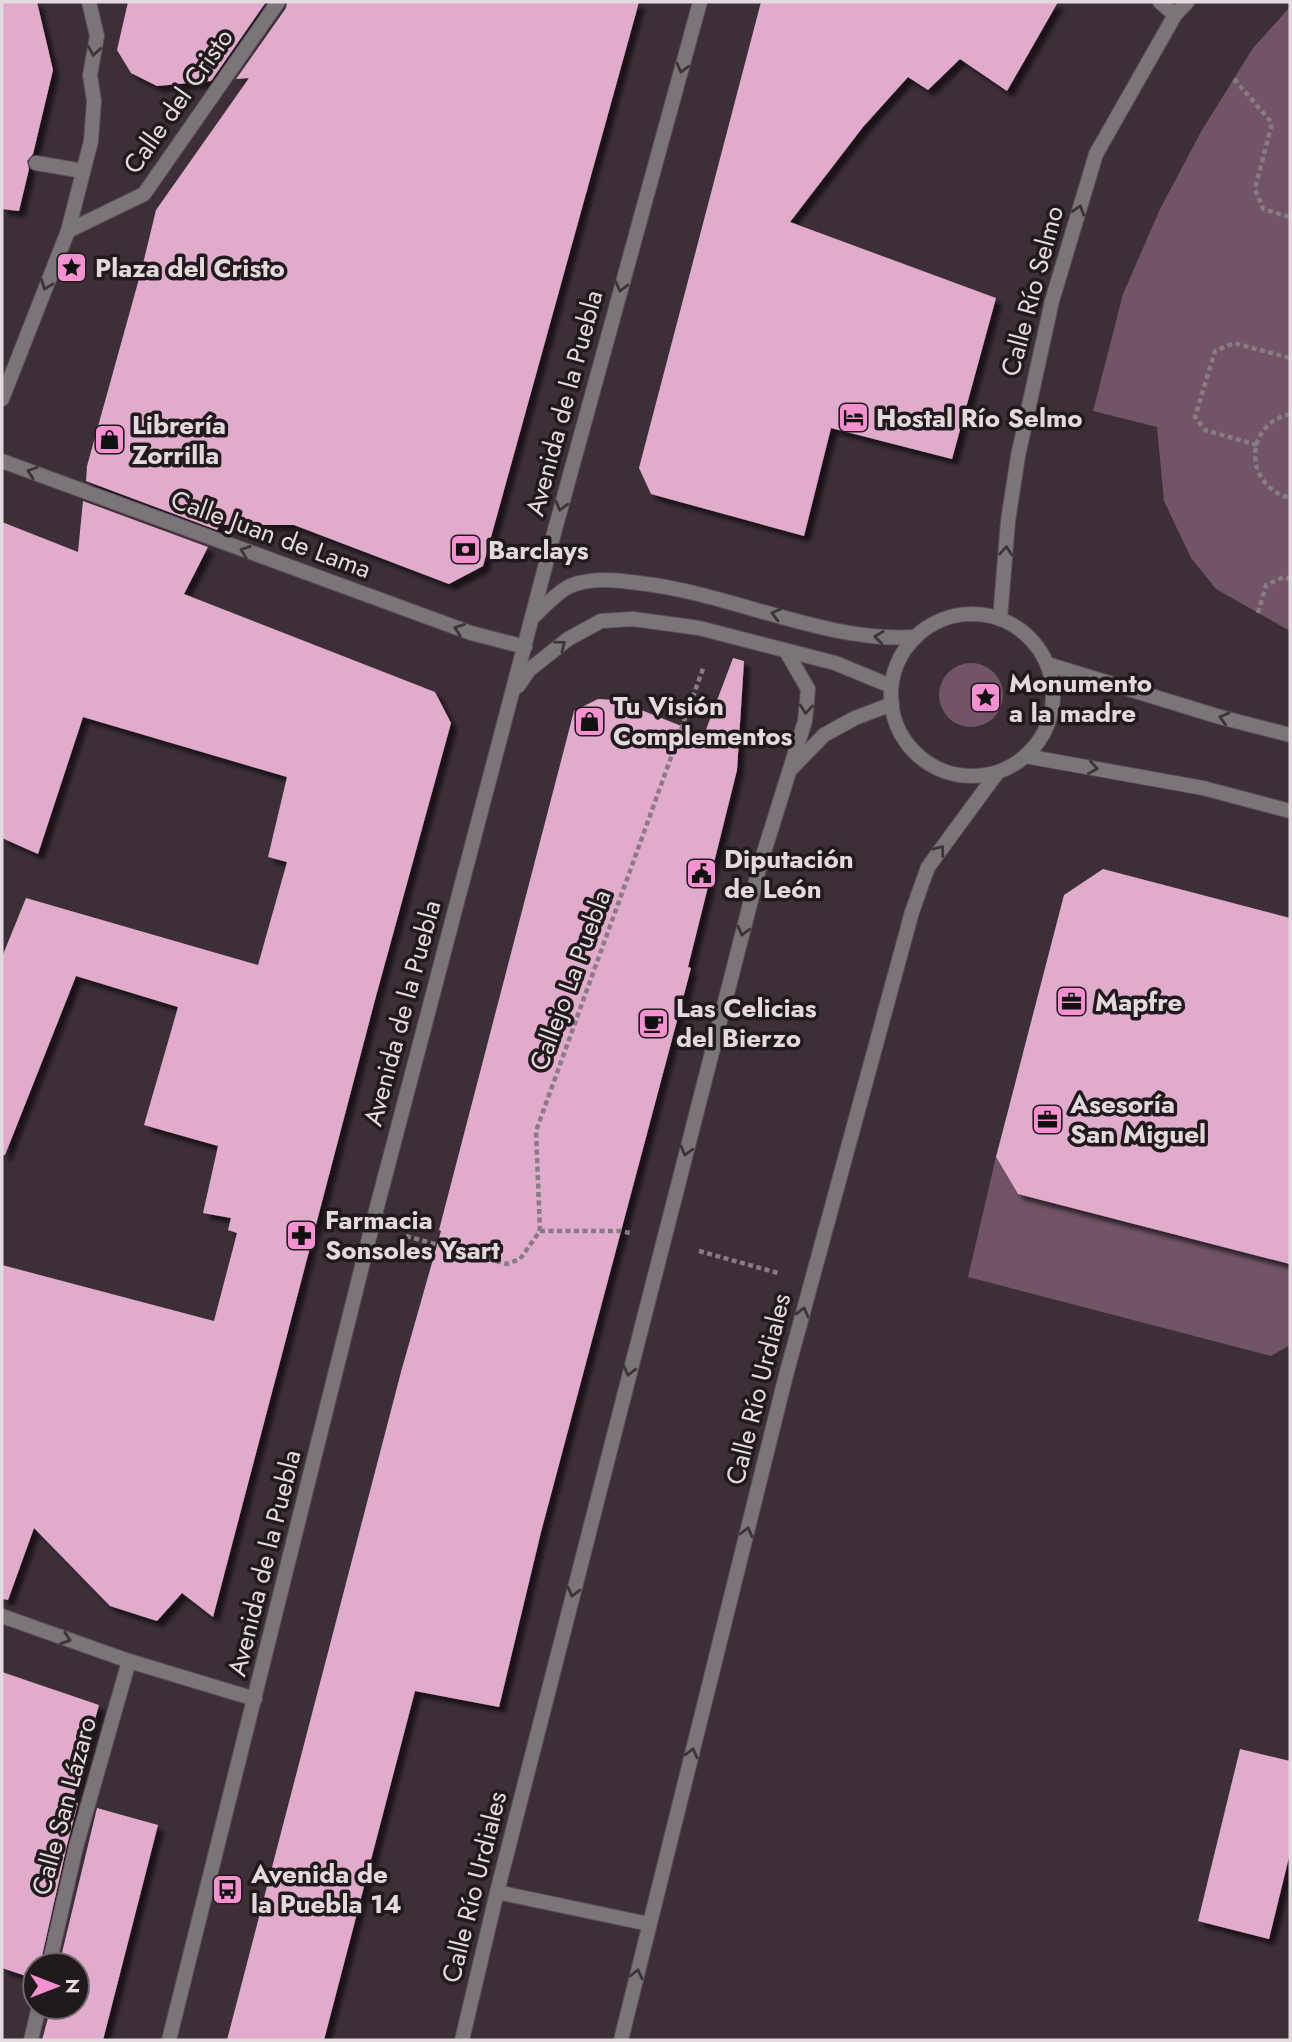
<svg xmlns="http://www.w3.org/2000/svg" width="1292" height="2042" viewBox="0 0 1292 2042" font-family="Jost,sans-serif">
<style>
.green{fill:#715466}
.building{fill:#e1abcc;filter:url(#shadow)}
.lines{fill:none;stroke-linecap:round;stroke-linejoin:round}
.service-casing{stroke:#5b4e56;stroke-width:16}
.pedestrian-casing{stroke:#5b4e56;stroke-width:16}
.minor-casing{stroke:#5b4e56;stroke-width:16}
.tertiary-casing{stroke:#5b4e56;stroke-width:16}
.path{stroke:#877c83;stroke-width:4.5;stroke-dasharray:5 3.5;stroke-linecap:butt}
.service{stroke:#7b7478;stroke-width:14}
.pedestrian{stroke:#7b7478;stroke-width:14}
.minor{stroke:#7b7478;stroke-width:14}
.tertiary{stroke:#7b7478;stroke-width:14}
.oneway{stroke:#3b3538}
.labels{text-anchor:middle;stroke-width:7;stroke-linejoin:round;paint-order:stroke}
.street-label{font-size:26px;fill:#e3dadf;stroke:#201a1d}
.poi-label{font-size:26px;font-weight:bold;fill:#e3dadf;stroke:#201a1d;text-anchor:start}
</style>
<defs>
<filter id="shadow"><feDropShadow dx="6" dy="6" stdDeviation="2" flood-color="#0009"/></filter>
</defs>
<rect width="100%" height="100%" fill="#3d2f38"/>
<g class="green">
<path d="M 1290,7 L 1290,631 L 1216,589 L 1191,558 L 1164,501 L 1157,427 L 1093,411 L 1123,294 L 1160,209 L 1202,130 L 1253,48 Z"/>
<circle cx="971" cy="695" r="32"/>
<path d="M 996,1157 L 1018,1194 L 1284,1262 L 1290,1258 L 1290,1345 L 1271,1356 L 968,1277 Z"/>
</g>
<g class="building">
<path d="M 2,2 L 37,2 L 53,70 L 33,154 L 27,161 L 29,169 L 19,211 L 2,209 Z"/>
<path d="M 128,2 L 266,2 L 211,81 L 157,86 L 131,73 L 117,50 Z"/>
<path d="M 287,2 L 639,2 L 483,566 L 449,584 L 294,525 L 220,525 L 217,530 L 86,481 L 87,466 L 142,268 L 156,210 L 249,78 L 236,79 L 286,8 Z"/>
<path d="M 761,2 L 1058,2 L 1007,91 L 960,59 L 928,90 L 908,77 L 863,127 L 790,222 L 996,298 L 952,459 L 831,428 L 804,536 L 651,494 L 639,468 Z"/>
<path d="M 83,501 L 208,547 L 184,594 L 435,692 L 451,723 L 376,996 L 213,1617 L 182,1593 L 157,1621 L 110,1606 L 34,1528 L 8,1600 L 2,1599 L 2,1265 L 214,1321 L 237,1233 L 228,1230 L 231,1218 L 203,1213 L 218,1146 L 144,1125 L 178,1007 L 76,976 L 5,1155 L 2,1155 L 2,957 L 26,898 L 258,965 L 287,862 L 268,857 L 287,777 L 83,717 L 38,854 L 2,838 L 2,522 L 78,552 Z"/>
<path d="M 733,658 L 744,661 L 737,770 L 688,967 L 691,968 L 541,1532 L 499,1707 L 415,1691 L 324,2040 L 227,2040 L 401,1372 L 441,1231 L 439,1230 L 574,711 L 598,699 L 616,700 L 704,735 Z"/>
<path d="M 1103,869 L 1290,918 L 1290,1264 L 1018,1194 L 996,1157 L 1064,895 Z"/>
<path d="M 2,1672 L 99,1705 L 72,1802 L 78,1803 L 67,1845 L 40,1965 L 35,1965 L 35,1979 L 2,1968 Z"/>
<path d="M 1240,1749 L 1290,1761 L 1290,1853 L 1269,1939 L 1198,1921 Z"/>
<path d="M 97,1808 L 158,1825 L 103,2040 L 42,2040 L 51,2007 L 77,2007 L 77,1965 L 59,1965 Z"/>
</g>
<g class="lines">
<defs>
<g id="service">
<path d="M 1160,2 L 1175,15"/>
<path d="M 36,163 L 83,171"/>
<path d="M 497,1892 L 649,1924"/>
</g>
<g id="pedestrian">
<path d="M 68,231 L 144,194 L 278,2"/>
<path d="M 76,1847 L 129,1661"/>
</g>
<g id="minor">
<path d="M 2,399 L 68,231 L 91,141 L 94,101 L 90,75 L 97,36 L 89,2"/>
<path d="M 2,461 L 471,633 L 525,647"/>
<path d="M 792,768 L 824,735 L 855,718 L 892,704"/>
<path d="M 2,1616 L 129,1661 L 255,1699"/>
<path d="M 49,1965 L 76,1847"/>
<path d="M 31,2040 L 39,2007"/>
<path d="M 462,2040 L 497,1892 L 760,865 L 805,721 L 808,689 L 786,651"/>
<path d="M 621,2040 L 785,1379 L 912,912 L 928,867 L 997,773"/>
</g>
<g id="tertiary">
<circle cx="972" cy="695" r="81"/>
<path d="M 533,617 C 544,607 557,592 570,586 C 592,577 617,580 639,583 C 730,593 825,643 916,637"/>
<path d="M 1000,619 L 1008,521 L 1018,456 L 1052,301 L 1096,154 L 1175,15 L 1187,2"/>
<path d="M 1047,664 L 1220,717 L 1290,735"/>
<path d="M 518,686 L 529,670 L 568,639 L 601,621 L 633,619 L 699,628 L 835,663 L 891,686"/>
<path d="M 1025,756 L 1203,788 L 1290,811"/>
<path d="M 169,2040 L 372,1226 L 554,533 L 700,2"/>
</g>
</defs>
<use href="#service" class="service-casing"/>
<use href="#pedestrian" class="pedestrian-casing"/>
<use href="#minor" class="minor-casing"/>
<use href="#tertiary" class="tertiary-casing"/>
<g class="path">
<path d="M 1234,79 L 1272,123 L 1255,189 L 1263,209 L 1290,217"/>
<path d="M 1290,414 C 1243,425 1244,486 1290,498"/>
<path d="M 1257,445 L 1205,430 L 1195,417 L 1215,351 L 1234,343 L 1290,358"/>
<path d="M 1258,613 L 1266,585 L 1284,577 L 1290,579"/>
<path d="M 540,1231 L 536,1131 L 704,666"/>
<path d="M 540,1231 L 621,1231 L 630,1233"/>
<path d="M 406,1236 L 507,1264 L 520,1259 L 540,1231"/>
<path d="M 699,1251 L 778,1273"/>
</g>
<use href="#service" class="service"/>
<use href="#pedestrian" class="pedestrian"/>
<use href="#minor" class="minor"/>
<use href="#tertiary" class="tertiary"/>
</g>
<defs><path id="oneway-chevron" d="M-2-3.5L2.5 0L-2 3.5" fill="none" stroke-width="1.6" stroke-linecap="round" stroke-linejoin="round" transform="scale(1.75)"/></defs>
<g class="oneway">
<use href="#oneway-chevron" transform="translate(94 51) rotate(99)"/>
<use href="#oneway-chevron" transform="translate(682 68) rotate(105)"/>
<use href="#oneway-chevron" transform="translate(1079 210) rotate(-73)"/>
<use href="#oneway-chevron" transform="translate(46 285) rotate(111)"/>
<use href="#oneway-chevron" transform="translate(621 287) rotate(105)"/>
<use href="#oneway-chevron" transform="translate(32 472) rotate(-160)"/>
<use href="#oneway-chevron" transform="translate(561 506) rotate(105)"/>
<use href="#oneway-chevron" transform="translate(245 551) rotate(-160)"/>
<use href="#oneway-chevron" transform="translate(1006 551) rotate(-86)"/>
<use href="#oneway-chevron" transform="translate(776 614) rotate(-166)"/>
<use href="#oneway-chevron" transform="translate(459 629) rotate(-160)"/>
<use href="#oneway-chevron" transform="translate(879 637) rotate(-173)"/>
<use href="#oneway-chevron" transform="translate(561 645) rotate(-37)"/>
<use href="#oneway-chevron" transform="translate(806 709) rotate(95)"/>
<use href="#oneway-chevron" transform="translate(1224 718) rotate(-165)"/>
<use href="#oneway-chevron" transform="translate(1093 768) rotate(10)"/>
<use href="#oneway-chevron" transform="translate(940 850) rotate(-53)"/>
<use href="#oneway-chevron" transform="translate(743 931) rotate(105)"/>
<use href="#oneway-chevron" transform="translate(686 1151) rotate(105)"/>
<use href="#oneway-chevron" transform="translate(803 1312) rotate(-75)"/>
<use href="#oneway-chevron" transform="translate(629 1371) rotate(104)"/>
<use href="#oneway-chevron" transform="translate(747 1532) rotate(-76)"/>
<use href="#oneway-chevron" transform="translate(573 1592) rotate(104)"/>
<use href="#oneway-chevron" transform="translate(66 1639) rotate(19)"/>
<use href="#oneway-chevron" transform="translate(692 1753) rotate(-76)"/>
<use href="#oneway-chevron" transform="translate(637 1974) rotate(-76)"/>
</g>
<defs>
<symbol id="sight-square" viewBox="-11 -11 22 22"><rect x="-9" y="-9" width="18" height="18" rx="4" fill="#f590d1" stroke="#201a1d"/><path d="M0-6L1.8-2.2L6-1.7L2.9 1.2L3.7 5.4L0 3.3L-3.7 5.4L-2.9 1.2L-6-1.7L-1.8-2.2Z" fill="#111"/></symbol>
<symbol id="hotel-square" viewBox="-11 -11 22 22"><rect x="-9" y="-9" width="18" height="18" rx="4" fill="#f590d1" stroke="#201a1d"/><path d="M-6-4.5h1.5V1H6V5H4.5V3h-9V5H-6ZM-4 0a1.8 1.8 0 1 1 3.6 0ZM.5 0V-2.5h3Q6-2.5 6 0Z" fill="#111"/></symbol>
<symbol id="shop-square" viewBox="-11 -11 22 22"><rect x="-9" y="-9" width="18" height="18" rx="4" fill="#f590d1" stroke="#201a1d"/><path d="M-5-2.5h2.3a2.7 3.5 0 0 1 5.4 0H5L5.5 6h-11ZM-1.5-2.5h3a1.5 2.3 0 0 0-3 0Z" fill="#111"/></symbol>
<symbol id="bank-square" viewBox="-11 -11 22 22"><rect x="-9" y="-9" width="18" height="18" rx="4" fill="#f590d1" stroke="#201a1d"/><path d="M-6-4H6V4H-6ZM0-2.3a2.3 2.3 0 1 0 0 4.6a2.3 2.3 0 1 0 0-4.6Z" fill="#111"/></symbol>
<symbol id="civic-square" viewBox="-11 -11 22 22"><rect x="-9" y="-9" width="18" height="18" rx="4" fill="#f590d1" stroke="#201a1d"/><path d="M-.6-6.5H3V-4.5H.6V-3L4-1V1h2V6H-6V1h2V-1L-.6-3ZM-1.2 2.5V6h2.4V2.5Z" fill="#111"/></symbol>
<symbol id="office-square" viewBox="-11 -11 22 22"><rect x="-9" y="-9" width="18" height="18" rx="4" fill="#f590d1" stroke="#201a1d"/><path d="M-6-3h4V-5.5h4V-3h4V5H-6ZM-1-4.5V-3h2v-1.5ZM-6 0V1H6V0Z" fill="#111"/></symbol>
<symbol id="cafe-square" viewBox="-11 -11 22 22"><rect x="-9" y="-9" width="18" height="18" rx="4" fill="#f590d1" stroke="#201a1d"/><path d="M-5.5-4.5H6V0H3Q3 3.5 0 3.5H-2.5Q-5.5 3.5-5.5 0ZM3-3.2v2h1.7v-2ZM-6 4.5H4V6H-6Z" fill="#111"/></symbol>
<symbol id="pharmacy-square" viewBox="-11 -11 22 22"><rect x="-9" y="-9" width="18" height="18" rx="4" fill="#f590d1" stroke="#201a1d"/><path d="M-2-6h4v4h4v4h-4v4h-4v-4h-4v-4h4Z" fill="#111"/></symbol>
<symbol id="bus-square" viewBox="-11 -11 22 22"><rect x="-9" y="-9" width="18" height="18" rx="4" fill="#f590d1" stroke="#201a1d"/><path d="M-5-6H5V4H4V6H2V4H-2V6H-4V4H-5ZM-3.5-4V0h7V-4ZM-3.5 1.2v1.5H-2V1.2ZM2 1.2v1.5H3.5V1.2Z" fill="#111"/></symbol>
</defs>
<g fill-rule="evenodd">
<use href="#sight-square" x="54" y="250" width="35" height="35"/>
<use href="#hotel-square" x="836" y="400" width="35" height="35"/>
<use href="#shop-square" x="92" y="422" width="35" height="35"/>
<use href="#bank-square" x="448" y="532" width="35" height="35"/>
<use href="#sight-square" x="968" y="680" width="35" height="35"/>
<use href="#shop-square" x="572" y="704" width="35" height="35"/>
<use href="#civic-square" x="684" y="856" width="35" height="35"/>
<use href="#office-square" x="1054" y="984" width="35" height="35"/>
<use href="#cafe-square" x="636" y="1006" width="35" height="35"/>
<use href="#office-square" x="1030" y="1102" width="35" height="35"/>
<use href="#pharmacy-square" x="284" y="1218" width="35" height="35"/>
<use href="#bus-square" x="210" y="1872" width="35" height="35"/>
</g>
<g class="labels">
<g class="street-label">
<text transform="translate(178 101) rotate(-55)" y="9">Calle del Cristo</text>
<text transform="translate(1032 291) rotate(-75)" y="9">Calle Río Selmo</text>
<text transform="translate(564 403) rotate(-75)" y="9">Avenida de la Puebla</text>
<text transform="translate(271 534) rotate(20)" y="9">Calle Juan de Lama</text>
<text transform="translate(570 980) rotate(-70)" y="9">Callejo La Puebla</text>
<text transform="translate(402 1013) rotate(-75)" y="9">Avenida de la Puebla</text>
<text transform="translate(758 1389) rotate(-76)" y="9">Calle Río Urdiales</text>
<text transform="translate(264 1563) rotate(-76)" y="9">Avenida de la Puebla</text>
<text transform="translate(64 1806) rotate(-75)" y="9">Calle San Lázaro</text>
<text transform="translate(474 1887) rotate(-76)" y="9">Calle Río Urdiales</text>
</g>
<g class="poi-label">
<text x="95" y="277">Plaza del Cristo</text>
<text x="876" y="427">Hostal Río Selmo</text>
<text x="132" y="434">Librería<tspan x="132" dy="30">Zorrilla</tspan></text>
<text x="488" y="559">Barclays</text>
<text x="1009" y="692">Monumento<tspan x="1009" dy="30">a la madre</tspan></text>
<text x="613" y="715">Tu Visión<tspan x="613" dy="30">Complementos</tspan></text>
<text x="724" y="868">Diputación<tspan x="724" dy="30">de León</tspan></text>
<text x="1095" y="1011">Mapfre</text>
<text x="676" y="1017">Las Celicias<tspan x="676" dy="30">del Bierzo</tspan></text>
<text x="1070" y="1113">Asesoría<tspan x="1070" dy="30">San Miguel</tspan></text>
<text x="325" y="1229">Farmacia<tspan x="325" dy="30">Sonsoles Ysart</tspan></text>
<text x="251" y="1883">Avenida de<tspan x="251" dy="30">la Puebla 14</tspan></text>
</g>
</g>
<rect width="1292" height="2042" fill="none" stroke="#e3dadf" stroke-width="7"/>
<g transform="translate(56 1986) rotate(90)"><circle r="33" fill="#201a1d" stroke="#6e676b" stroke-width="2"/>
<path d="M0-5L12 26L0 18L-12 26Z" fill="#f590d1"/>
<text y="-10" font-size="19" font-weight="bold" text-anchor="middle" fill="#e3dadf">N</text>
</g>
</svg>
